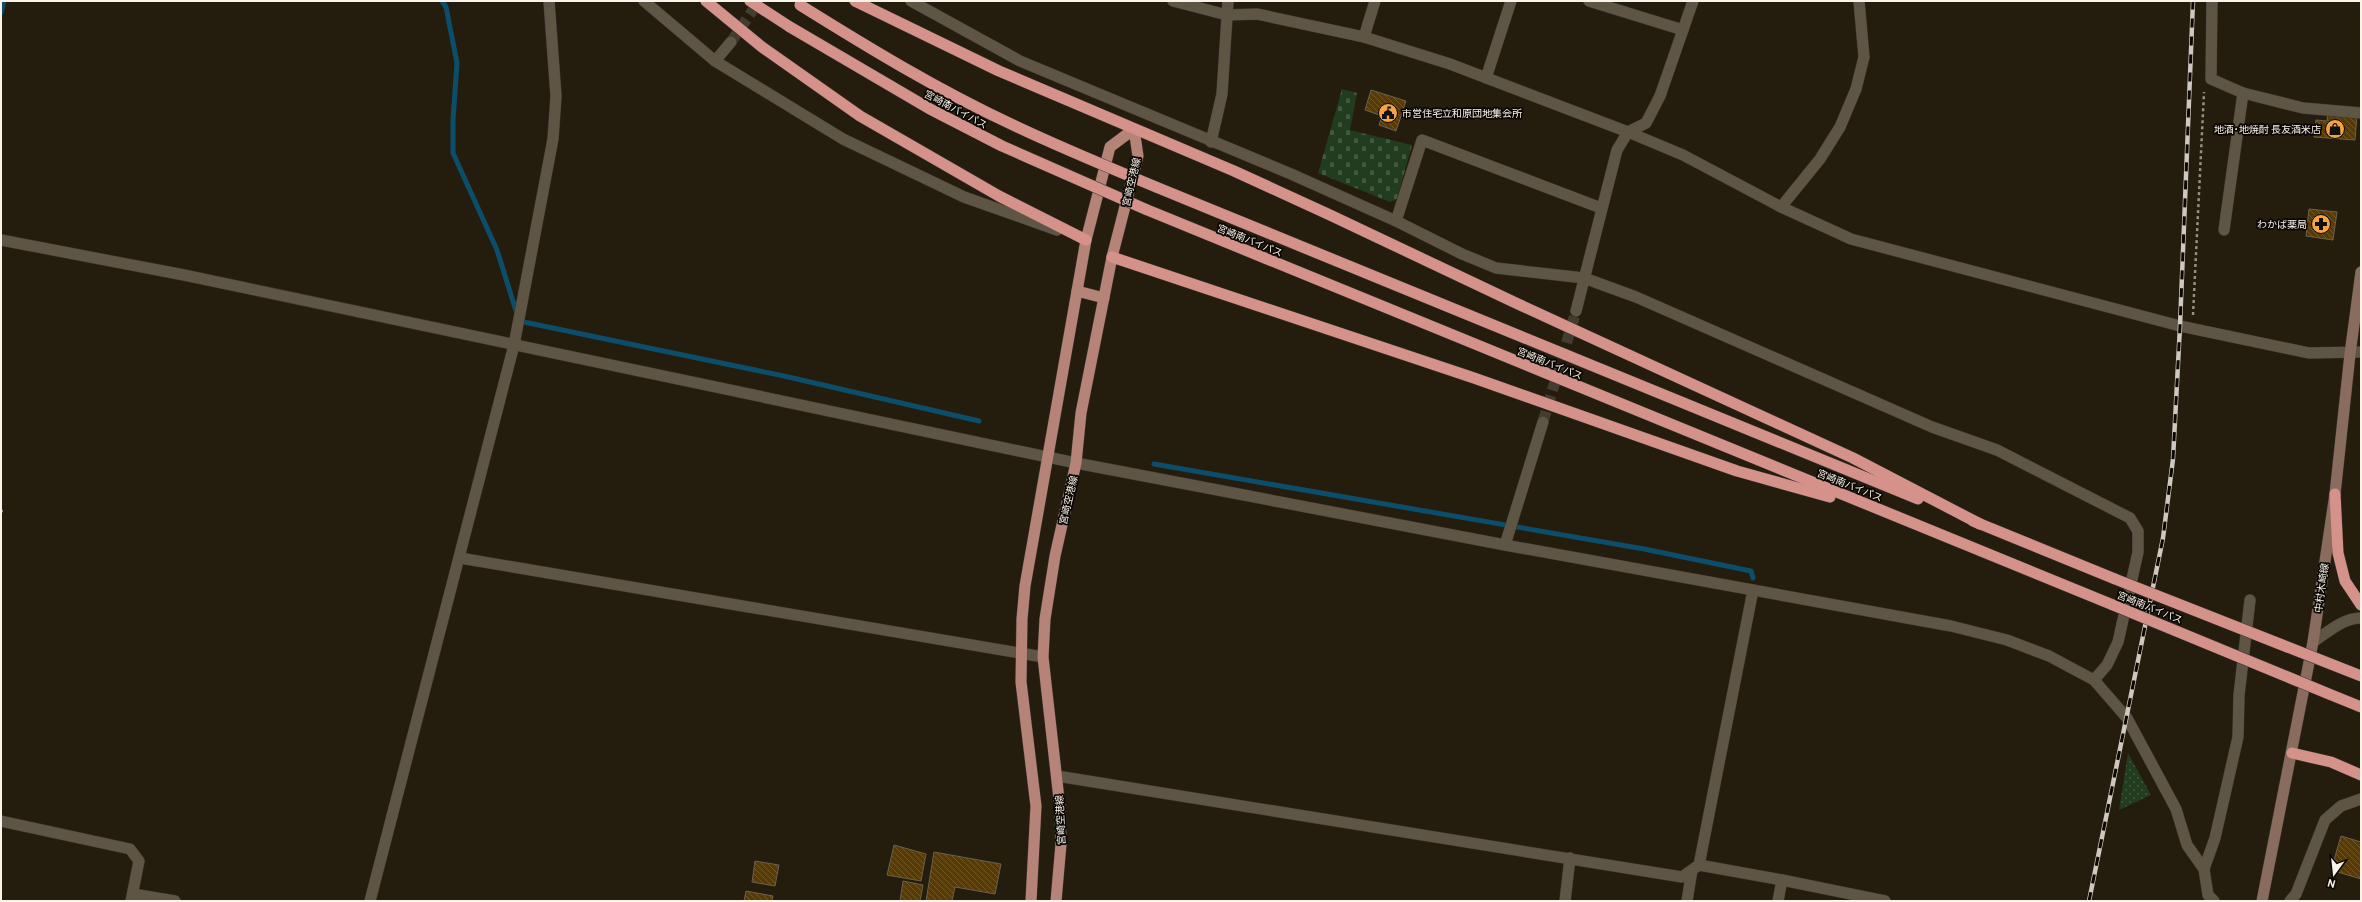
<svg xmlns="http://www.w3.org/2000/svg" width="2362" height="902" viewBox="0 0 2362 902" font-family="Overpass,'Noto Sans JP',sans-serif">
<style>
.cemetery{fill:url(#cemetery-stones)}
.park{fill:url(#park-dots)}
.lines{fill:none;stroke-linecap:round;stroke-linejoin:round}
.stream{stroke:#0c4e6a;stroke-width:5}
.building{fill:url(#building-back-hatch);stroke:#6b6050}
.minor-tunnel{stroke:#443c2e;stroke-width:11;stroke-dasharray:11 5.5;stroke-linecap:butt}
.minor-casing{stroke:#3c362f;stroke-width:12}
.tertiary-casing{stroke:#3c362f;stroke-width:12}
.secondary-casing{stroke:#3c362f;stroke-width:12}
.primary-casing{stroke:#3c362f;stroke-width:12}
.trunk-casing{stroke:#3c362f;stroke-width:12}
.path{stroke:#968f83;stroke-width:2.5;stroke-dasharray:3 3;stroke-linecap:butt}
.minor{stroke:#5e5544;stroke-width:11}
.tertiary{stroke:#5e5544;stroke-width:11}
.secondary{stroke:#8a6c5e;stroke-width:11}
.primary{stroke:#b68378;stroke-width:11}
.trunk{stroke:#d4928a;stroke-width:11}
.rail-casing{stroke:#cec8bd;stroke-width:4.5}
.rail{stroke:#0a0703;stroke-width:3;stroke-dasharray:9;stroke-linecap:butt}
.trunk-bridge-casing{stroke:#3c362f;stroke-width:12;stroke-linecap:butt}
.trunk-bridge{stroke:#d4928a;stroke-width:11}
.labels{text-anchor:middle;stroke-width:3.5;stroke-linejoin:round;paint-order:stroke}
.street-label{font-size:10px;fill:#f9f3ea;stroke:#0a0703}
.poi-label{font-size:10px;fill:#f9f3ea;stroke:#0a0703;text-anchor:end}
</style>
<defs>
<pattern id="cemetery-stones" width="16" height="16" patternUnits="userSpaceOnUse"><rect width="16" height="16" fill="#213c1f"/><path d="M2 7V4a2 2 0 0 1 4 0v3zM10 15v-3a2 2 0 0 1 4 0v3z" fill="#425940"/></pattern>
<pattern id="park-dots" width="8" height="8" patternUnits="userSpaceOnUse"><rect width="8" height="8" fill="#213c1f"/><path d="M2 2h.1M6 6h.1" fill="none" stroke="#425940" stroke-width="1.8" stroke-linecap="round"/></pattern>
<pattern id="building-back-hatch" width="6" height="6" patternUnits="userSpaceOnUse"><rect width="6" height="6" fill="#583b04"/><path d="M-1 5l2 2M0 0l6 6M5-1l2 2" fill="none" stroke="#715829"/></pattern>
</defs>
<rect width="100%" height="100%" fill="#241c0d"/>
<path class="cemetery" d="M 1342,89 L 1357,93 L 1350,130 L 1412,145 L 1397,199 L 1390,202 L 1318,173 Z"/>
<path class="park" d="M 2128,753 L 2151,795 L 2119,810 Z"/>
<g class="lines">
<g class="stream">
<path d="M 442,1 L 446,7 L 457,63 L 453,120 L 453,153 L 497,250 L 516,311"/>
<path d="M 1,13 L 4,1"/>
<path d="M 519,321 L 784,376 L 979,421"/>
<path d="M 1154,464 L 1644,549 L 1751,571 L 1753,578"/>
</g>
</g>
<g class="building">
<path d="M 1371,90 L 1406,101 L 1396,131 L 1379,125 L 1382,116 L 1365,110 Z"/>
<path d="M 2328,112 L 2357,115 L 2355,140 L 2314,137 L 2316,120 L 2327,121 Z"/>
<path d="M 2309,209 L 2337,212 L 2333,240 L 2306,236 Z"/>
<path d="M 2341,836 L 2361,842 L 2361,879 L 2331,870 Z"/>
<path d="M 894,845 L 926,854 L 921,881 L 887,875 Z"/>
<path d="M 934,852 L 1001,864 L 995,894 L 955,887 L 952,901 L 926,901 Z"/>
<path d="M 755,861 L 779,865 L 775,886 L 752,882 Z"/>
<path d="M 903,881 L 923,885 L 920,901 L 900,901 Z"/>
<path d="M 746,891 L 773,896 L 772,901 L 744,901 Z"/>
</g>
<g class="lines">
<g class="minor-tunnel">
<path d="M 731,42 L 759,1"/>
<path d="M 1543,422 L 1576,311"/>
</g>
<defs>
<g id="minor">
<path d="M 644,1 L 715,61 L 843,139 L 964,197 L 1057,230"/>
<path d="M 911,1 L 1020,61 L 1291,174 L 1396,221 L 1462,254 L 1496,268 L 1584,278 L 1636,297 L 1932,427 L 1997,450 L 2130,518 L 2138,531 L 2138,552 L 2118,642 L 2107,665 L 2094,680"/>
<path d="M 1173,1 L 1227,15 L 1257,14 L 1364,37 L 1450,64 L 1628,132 L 1683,155 L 1781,207 L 1851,239 L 2180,326 L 2309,353 L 2361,352"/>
<path d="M 1589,1 L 1683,30"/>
<path d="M 2212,1 L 2211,79 L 2243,93 L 2303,108 L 2361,113"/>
<path d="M 1364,37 L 1375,1"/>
<path d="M 715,61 L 731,42"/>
<path d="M 1486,78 L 1511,1"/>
<path d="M 1211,142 L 1222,94 L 1228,1"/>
<path d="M 1781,207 L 1820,159 L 1840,127 L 1856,89 L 1864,57 L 1859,1"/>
<path d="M 1396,221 L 1422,140 L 1601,208"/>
<path d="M 2224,230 L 2243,93"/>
<path d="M 1576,311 L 1617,150 L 1628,132 L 1646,123 L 1660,96 L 1693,1"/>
<path d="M 1076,463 L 1505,545 L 1951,626 L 2007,640 L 2049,656 L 2094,680 L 2127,718 L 2176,809 L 2187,845 L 2204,869 L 2208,895 L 2214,901"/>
<path d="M 1505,545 L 1543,422"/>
<path d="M 460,558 L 1043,657"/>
<path d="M 2313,642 C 2328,632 2343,618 2361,618"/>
<path d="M 1057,776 L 1682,877 L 1699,865 L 1753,590"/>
<path d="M 1,821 L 130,849 L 139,861 L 131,901"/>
<path d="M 1699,865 L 1782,880"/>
<path d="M 2204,869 L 2215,838 L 2238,737 L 2239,695 L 2250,600"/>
<path d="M 133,894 L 175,901"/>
<path d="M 370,901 L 514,345 L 553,139 L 556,96 L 549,1"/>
<path d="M 1565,901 L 1570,858"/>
<path d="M 1687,901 L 1692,870"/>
<path d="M 1778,901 L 1782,880 L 1885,901"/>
<path d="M 2290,901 L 2296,894 L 2325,820 L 2341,806 L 2361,799"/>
</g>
<path id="tertiary" d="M 1,240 L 184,275 L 1076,463"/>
<path id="secondary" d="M 2262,901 L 2313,642 L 2335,494 L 2350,354 L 2361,272"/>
<g id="primary">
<path d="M 1077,291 L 1104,298"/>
<path d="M 1031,901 L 1036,806 L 1021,682 L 1022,619 L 1025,586 L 1086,240 L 1110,147 L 1134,129 L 1138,156 L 1112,257 L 1081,413 L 1076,463 L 1055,556 L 1045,619 L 1043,657 L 1060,808 L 1061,844 L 1056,901"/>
</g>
<g id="trunk">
<path d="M 706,1 L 762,47 L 860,116 L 999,196 L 1086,240"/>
<path d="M 750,1 L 790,27"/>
<path d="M 855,1 L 999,71 L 1234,171 L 1330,215 L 1518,304 L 1853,458 L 1980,524"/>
<path d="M 1156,187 L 1918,499"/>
<path d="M 1145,209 L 2113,605"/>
<path d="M 1112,257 L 1474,378 L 1737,471 L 1830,497"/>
<path d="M 2335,494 L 2338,553 L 2345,581 L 2361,605"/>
<path d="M 1973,521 L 2115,579"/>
<path d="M 2329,694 L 2361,707"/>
<path d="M 2292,753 L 2331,762 L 2361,775"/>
</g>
</defs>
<use href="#minor" class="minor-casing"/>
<use href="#tertiary" class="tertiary-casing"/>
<use href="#secondary" class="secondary-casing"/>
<use href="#primary" class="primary-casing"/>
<use href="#trunk" class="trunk-casing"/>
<g class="path">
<path d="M 2193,315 L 2204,92"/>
<path d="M 1,511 L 3,511"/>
</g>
<use href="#minor" class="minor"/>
<use href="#tertiary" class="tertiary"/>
<use href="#secondary" class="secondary"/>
<use href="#primary" class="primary"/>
<use href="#trunk" class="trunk"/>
<defs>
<path id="rail" d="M 2089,901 L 2163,538 L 2173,459 L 2180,326 L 2193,1"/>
</defs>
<use href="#rail" class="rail-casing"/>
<use href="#rail" class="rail"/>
<defs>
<g id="trunk-bridge">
<path d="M 800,5 C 869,48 938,90 1011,124 C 1059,147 1108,167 1156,187"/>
<path d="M 790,27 L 930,109 L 1002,146 L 1145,209"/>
<path d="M 2115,579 L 2361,676"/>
<path d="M 2113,605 L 2329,694"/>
</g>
</defs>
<use href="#trunk-bridge" class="trunk-bridge-casing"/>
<use href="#trunk-bridge" class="trunk-bridge"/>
</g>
<defs>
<symbol id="civic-disc" viewBox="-11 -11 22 22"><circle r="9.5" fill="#f4a344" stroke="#0a0703"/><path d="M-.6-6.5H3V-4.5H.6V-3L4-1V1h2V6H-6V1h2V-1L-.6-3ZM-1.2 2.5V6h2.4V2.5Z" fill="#111"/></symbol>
<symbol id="shop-disc" viewBox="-11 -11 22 22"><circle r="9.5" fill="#f4a344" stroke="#0a0703"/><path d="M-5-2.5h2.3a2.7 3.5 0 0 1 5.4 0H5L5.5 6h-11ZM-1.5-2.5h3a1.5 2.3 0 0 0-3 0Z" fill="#111"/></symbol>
<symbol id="pharmacy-disc" viewBox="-11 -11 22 22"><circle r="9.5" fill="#f4a344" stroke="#0a0703"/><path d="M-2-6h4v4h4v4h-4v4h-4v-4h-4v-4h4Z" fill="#111"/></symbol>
</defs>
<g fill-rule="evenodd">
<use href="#civic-disc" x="1377" y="102" width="22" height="22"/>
<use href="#shop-disc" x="2324" y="118" width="22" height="22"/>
<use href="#pharmacy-disc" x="2310" y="213" width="22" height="22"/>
</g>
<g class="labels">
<g class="street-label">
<text transform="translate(956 109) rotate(28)" y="4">宮崎南バイパス</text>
<text transform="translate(1131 182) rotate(-77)" y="4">宮崎空港線</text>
<text transform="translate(1250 240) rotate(22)" y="4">宮崎南バイパス</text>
<text transform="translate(1550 363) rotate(22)" y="4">宮崎南バイパス</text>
<text transform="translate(1850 485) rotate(22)" y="4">宮崎南バイパス</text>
<text transform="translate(1068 500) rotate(-77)" y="4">宮崎空港線</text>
<text transform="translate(2321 588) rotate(-82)" y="4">中村木崎線</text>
<text transform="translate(2150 607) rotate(22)" y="4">宮崎南バイパス</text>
<text transform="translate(1060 820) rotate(-93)" y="4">宮崎空港線</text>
</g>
<g class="poi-label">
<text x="1402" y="117" text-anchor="start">市営住宅立和原団地集会所</text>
<text x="2321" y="133">地酒･地焼酎 長友酒米店</text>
<text x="2307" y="228">わかば薬局</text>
</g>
</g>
<rect width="2362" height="902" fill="none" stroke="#f9f3ea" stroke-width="4"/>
<g transform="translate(2334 874) rotate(195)" stroke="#0a0703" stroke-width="3" paint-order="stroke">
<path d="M0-3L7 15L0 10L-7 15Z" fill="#f9f3ea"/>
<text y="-6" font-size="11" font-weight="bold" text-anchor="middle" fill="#f9f3ea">N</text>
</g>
</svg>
